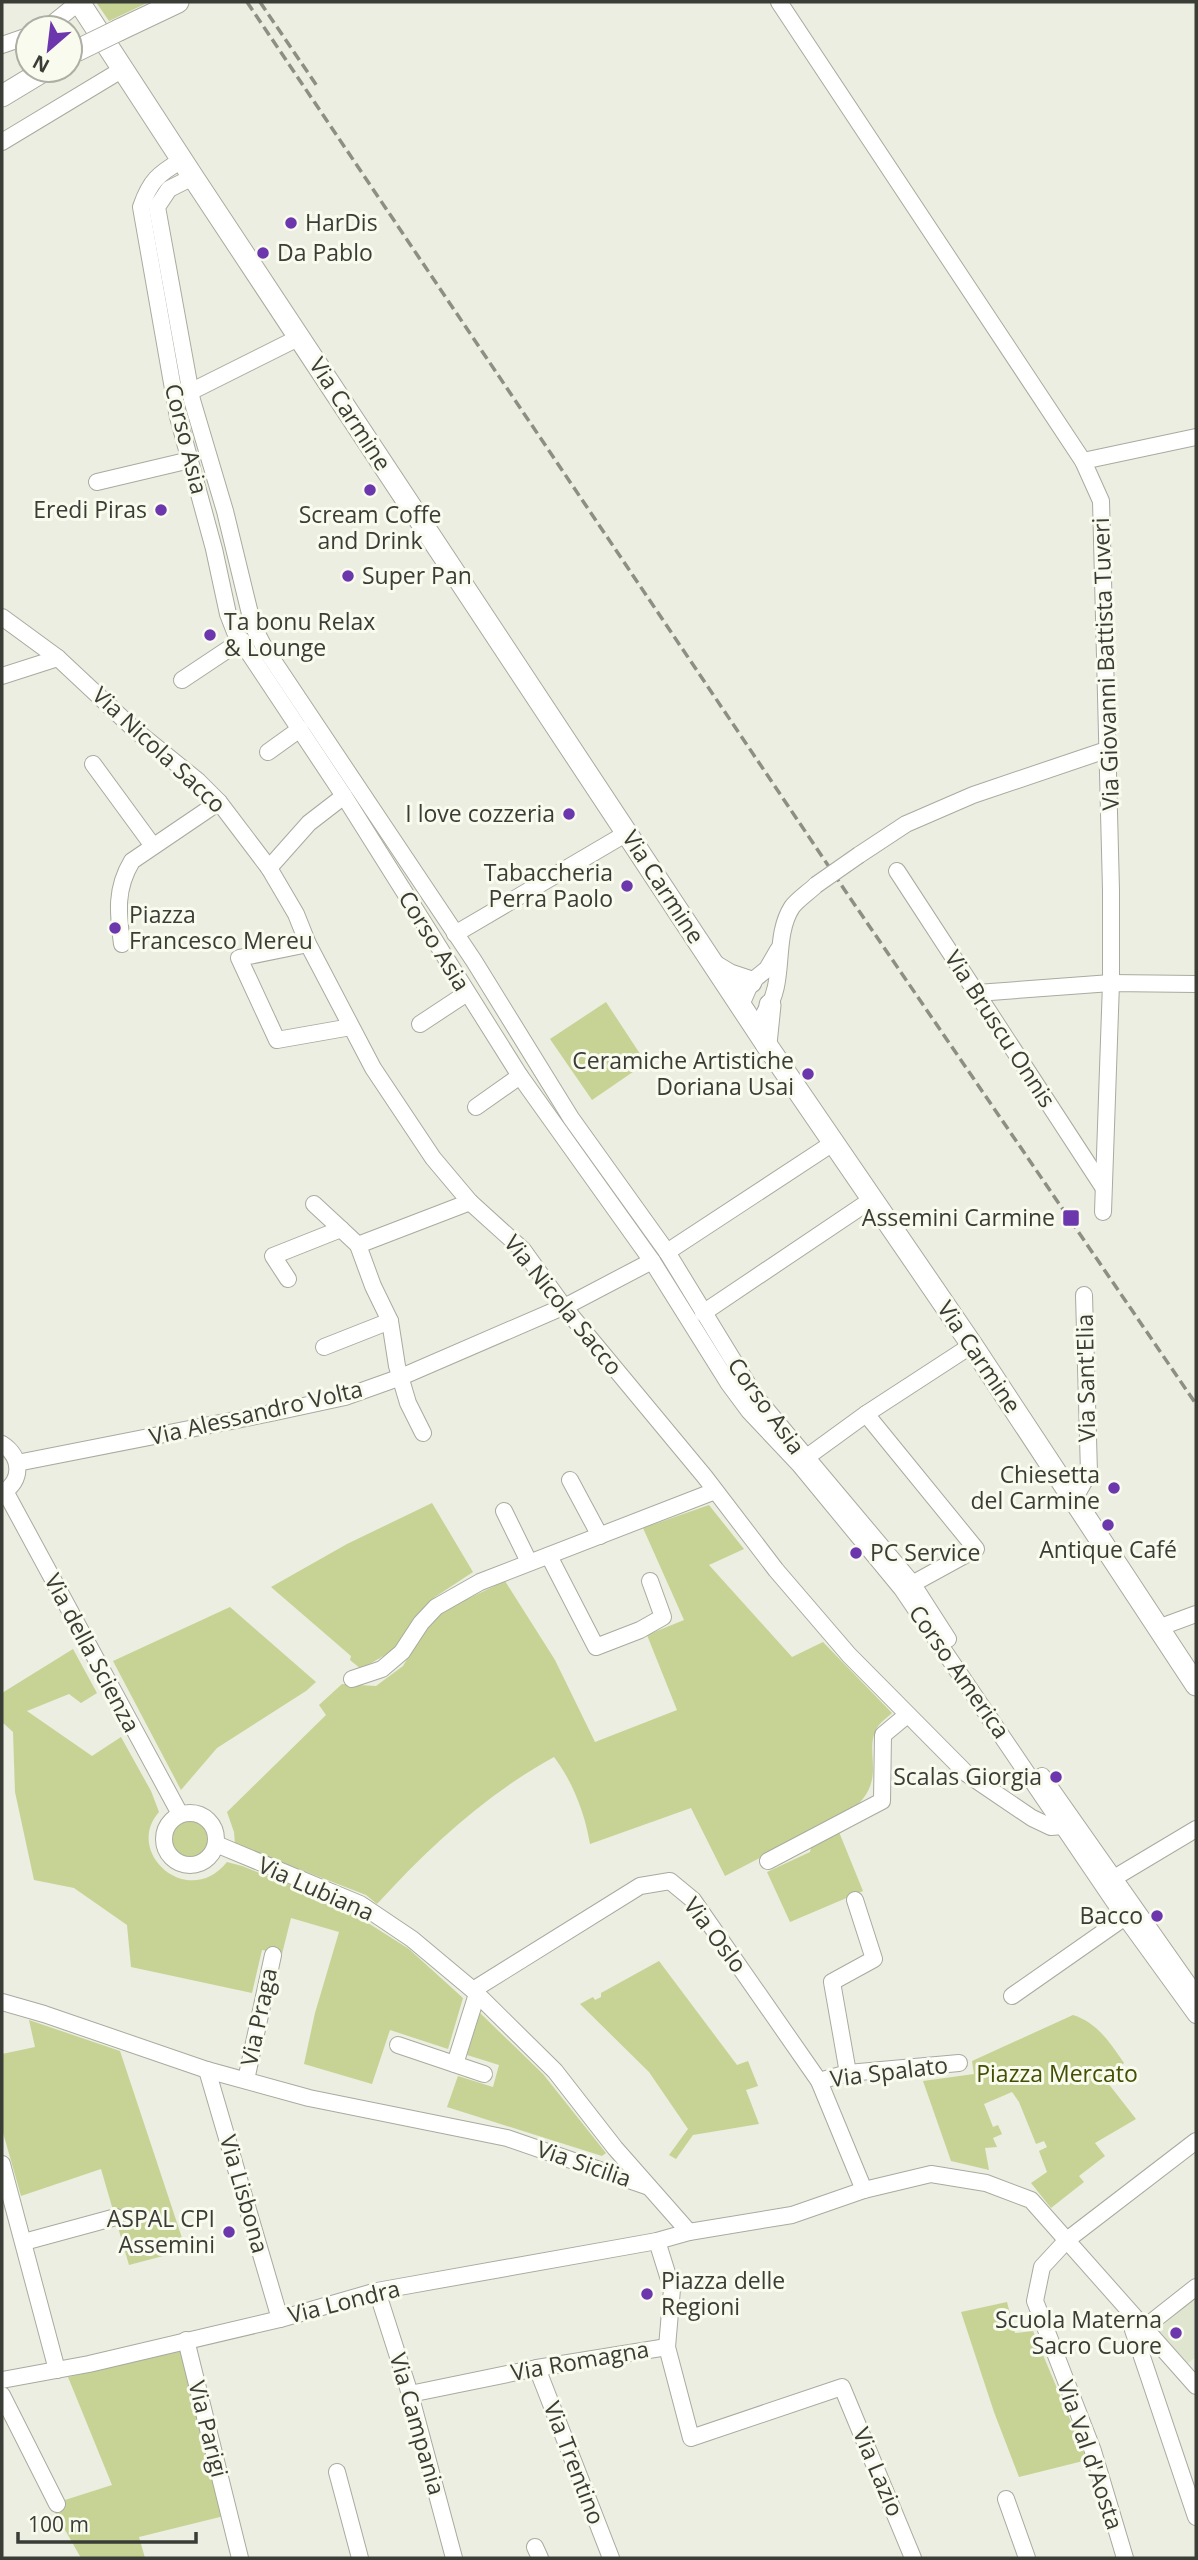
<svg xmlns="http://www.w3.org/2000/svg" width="1198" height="2560" viewBox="0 0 1198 2560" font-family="'Open Sans',sans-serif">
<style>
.built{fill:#e0e5d0}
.green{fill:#c6d394}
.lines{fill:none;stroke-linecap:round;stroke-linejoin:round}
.minor-casing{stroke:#a8ab9e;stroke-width:18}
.major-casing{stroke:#a8ab9e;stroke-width:23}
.minor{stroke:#fff;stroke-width:16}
.major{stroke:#fff;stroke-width:21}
.rail{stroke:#8d8f85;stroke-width:3.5;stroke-dasharray:10 5;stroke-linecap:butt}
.minor-bridge-casing{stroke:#a8ab9e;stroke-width:18;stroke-linecap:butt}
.major-bridge-casing{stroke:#a8ab9e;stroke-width:23;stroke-linecap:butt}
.minor-bridge{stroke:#fff;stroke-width:16}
.major-bridge{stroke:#fff;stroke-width:21}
.poi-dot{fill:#6c36ad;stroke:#f8fbee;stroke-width:2.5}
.labels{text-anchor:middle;stroke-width:6;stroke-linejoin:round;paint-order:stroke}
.poi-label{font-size:23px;fill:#3a3c36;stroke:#f8fbee;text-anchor:end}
.street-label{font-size:23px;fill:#3a3c36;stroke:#f8fbee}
.park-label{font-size:23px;fill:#454f03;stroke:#f8fbee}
</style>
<rect width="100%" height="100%" fill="#ebeee0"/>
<path class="built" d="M 1196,2298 L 1196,2357 L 1184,2366 L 1156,2331 Z"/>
<g class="green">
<path d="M 96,2 L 149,2 L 109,21 Z"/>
<path d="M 606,1002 L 646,1063 L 592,1100 L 550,1039 Z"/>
<path d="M 432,1503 L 473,1572 L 435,1597 L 392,1651 L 361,1669 L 350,1660 L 351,1656 L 271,1587 L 347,1544 Z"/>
<path d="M 709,1505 L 744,1549 L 709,1565 L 792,1657 L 823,1642 L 892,1713 C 888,1717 882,1721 879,1725 C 860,1751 892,1780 849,1812 L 725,1876 L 691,1808 L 590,1844 C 585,1814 573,1782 554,1757 C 485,1795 430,1846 377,1904 L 366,1895 L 235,1844 L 234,1832 L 227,1812 L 326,1715 L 319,1705 L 342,1684 L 376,1686 L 403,1666 L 429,1622 L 442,1611 L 505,1581 L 555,1660 L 595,1742 L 677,1710 L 647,1635 L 684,1620 L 643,1528 Z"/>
<path d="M 230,1607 L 316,1682 L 306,1691 L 217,1748 L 181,1790 L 113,1661 Z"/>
<path d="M 73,1649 L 97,1693 L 81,1703 L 69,1694 L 27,1711 L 92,1756 L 121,1737 L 151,1791 L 159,1812 C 123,1853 189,1910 227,1862 L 242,1866 L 335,1902 L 409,1949 L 463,1998 L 448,2049 L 390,2030 L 372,2084 L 304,2064 L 315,2013 L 339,1932 L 291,1918 L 282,1954 L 262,1950 L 252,1993 L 131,1967 L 127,1925 L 74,1888 L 34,1880 L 15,1792 L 13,1732 L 2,1722 L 2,1693 Z"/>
<circle cx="191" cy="1838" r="19"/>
<path d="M 839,1832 L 863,1891 L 790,1922 L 767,1872 L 810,1852 L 812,1844 Z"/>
<path d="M 659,1961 L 737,2065 L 748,2061 L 758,2086 L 746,2090 L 759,2124 L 693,2135 L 676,2159 L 669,2155 L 688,2129 L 649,2072 L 580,2004 L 593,1997 L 595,2000 L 601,1997 L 601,1993 Z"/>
<path d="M 480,2013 L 543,2074 L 606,2153 L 602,2156 L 447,2107 L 458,2076 L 493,2087 L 499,2065 L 467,2055 Z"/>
<path d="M 1073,2015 C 1098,2023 1110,2043 1124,2063 L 1104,2078 L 1136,2119 L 1095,2143 L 1105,2156 L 1079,2176 L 1084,2182 L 1051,2208 L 1031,2183 L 1047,2172 L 1039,2151 L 1047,2147 L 1044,2141 L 1036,2144 L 1019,2102 L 1012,2092 L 984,2104 L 993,2127 L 998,2125 L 1002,2134 L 993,2138 L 997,2147 L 985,2148 L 989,2170 L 951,2161 L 923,2081 L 974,2074 L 972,2061 Z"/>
<path d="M 29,2020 L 120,2051 L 186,2250 L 129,2265 L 101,2169 L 21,2196 L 2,2129 L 2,2054 L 35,2047 Z"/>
<path d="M 1007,2302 L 1015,2333 L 1033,2331 L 1087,2460 L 1019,2477 L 994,2412 L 961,2312 Z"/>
<path d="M 183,2351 L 224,2516 L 139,2537 L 145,2558 L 81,2558 L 52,2507 L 65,2500 L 112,2485 L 68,2377 Z"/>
</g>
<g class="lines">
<defs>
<g id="minor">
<path d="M 779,2 L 1083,461 L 1101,501 L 1111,890 L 1111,983 L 1103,1212"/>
<path d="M 47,28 L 79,2"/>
<path d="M 2,45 L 28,36"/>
<path d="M 2,142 L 123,69"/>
<path d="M 182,160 C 158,174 150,181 141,207 L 178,417 L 214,549 L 228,614 L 235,632 L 344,796 L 520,1076 L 652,1261 L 729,1384 L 749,1411 L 799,1464 L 902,1589 L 1117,1906 L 1196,2015"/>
<path d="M 193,177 L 169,189 L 157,207 L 192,400 L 225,511 L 253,626 L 264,647 L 474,961 L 571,1118 L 667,1252 L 755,1396 L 912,1583 L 948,1639"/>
<path d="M 190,392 L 300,337"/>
<path d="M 1083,461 L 1196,437"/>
<path d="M 97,482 L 190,460"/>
<path d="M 2,617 L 58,658 L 135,730 L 198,781 L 219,802 L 269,868 L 296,914 L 308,944 L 373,1068 L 433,1158 L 470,1202 L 523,1250 L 564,1307 L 705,1477 L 776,1570 L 849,1655 L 967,1774 L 1032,1818 L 1051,1827 L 1063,1826 L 1070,1821"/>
<path d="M 2,676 L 58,658"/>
<path d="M 182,680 L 242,640"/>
<path d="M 268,752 L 300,729"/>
<path d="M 93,764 L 153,846"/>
<path d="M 859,855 L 906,824 L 973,795 L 1109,749"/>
<path d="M 269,868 L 309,823 L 344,796"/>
<path d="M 897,871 L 1103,1187"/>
<path d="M 455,934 L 627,833"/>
<path d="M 122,944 C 118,913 115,889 132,861 L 219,802"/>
<path d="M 308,944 L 239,958 L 277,1040 L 351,1027"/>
<path d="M 977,993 L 1111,983 L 1196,984"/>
<path d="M 741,1005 L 751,982 L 767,969 L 778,950"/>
<path d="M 765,1012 C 787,983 772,938 792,907 C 798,899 809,892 816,885"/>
<path d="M 420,1024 L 467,993"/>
<path d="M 476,1107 L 520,1076"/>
<path d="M 314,1204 L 341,1229"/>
<path d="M 358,1245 L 470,1202"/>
<path d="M 667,1252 L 833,1143"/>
<path d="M 288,1279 L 273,1256 L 341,1229 L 358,1245 L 373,1286 L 390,1321 L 397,1366 L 408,1403 L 423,1433"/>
<path d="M 703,1313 L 871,1200"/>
<path d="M 324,1347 L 390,1321"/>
<path d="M 866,1414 L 976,1549 L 903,1589"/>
<path d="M 2,1444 C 22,1457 23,1481 2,1493"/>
<path d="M 800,1462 L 866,1414 L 972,1345"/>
<path d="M 17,1463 L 271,1413 L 345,1397 L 401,1377 L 572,1303 L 652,1261"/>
<path d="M 570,1480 L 600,1536"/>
<path d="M 5,1491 L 180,1814"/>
<path d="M 1074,1499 L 1089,1473 L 1084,1295"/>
<path d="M 504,1511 L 529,1562"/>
<path d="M 549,1556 L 596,1647 L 640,1630 L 663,1617 L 650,1581"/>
<path d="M 1158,1628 L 1196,1614"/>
<path d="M 352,1679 L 382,1669 L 402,1652 L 421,1623 L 436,1607 L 480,1582 L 715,1491"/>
<path d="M 1042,1776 L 1196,1995"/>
<circle cx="190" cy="1839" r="26"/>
<path d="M 216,1844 L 360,1904 L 412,1939 L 473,1990 L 555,2071 L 615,2148 L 689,2232"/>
<path d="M 768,1861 L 882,1801 L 883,1735 L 907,1715"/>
<path d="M 1114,1878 L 1196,1829"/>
<path d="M 473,1990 L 640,1886 L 670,1881 L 693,1900 L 819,2081 L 864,2190"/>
<path d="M 1012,1996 L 1125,1917"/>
<path d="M 2,2002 L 44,2014 L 207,2070 L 309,2098 L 507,2138 L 649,2187"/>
<path d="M 398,2045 L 484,2074"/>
<path d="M 455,2064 L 477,1994"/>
<path d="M 207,2070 L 280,2319"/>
<path d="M 848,2073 L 832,1982 L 874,1959 L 855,1900"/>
<path d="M 246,2080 L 273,1955"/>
<path d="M 819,2081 L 848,2073 L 959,2063"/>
<path d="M 2,2164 L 57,2370"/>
<path d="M 657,2241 L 672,2289 L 667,2347 L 691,2438 L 842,2387 L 913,2558"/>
<path d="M 24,2242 L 116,2217"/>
<path d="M 377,2291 L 410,2394 L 454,2558"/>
<path d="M 1136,2321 L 1133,2330 L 1196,2517"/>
<path d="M 1144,2328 L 1196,2287"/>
<path d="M 186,2340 L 240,2558"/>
<path d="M 537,2368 L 611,2558"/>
<path d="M 2,2380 L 89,2364 L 280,2319 L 377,2291 L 657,2241 L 689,2232 L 792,2215 L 864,2190 L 931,2174 L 986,2183 L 1031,2200 L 1196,2386"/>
<path d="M 410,2394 L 537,2368 L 667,2347"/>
<path d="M 2,2395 L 57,2504"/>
<path d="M 337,2472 L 360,2558"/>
<path d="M 1006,2499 L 1027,2558"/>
<path d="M 535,2547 L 540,2558"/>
<path d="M 1125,2558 L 1093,2451 L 1035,2301 L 1042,2267 L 1067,2240 L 1196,2141"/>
</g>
<g id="major">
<path d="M 79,2 L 193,177 L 766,1044 L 972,1345 L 1196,1685"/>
<path d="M 119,30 L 178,2"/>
<path d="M 2,96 L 45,70"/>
<path d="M 715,966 L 730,975 L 751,982"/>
<path d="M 766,1044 L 770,1005"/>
</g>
</defs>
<use href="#minor" class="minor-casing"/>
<use href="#major" class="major-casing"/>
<use href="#minor" class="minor"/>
<use href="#major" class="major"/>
<g class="rail">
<path d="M 247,2 L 846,892 L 1196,1404"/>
<path d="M 260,2 L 317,86"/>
</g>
<defs>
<path id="minor-bridge" d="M 816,885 L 859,855"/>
<path id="major-bridge" d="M 76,51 L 119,30"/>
</defs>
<use href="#minor-bridge" class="minor-bridge-casing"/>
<use href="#major-bridge" class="major-bridge-casing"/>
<use href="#minor-bridge" class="minor-bridge"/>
<use href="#major-bridge" class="major-bridge"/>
</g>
<g class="poi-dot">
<circle cx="291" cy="223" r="7"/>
<circle cx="263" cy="253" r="7"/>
<circle cx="370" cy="490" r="7"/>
<circle cx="161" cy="510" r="7"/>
<circle cx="348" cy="576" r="7"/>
<circle cx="210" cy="635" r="7"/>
<circle cx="569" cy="814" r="7"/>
<circle cx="627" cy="886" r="7"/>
<circle cx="115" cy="928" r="7"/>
<circle cx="808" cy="1074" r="7"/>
<rect x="1062" y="1209" width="18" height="18" rx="3.5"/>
<circle cx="1114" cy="1488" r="7"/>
<circle cx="1108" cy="1525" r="7"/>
<circle cx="856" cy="1553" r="7"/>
<circle cx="1056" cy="1777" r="7"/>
<circle cx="1157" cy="1916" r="7"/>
<circle cx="229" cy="2232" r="7"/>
<circle cx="647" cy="2294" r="7"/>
<circle cx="1176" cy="2333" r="7"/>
</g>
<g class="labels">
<g class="poi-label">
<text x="305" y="231" text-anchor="start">HarDis</text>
<text x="277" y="261" text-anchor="start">Da Pablo</text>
<text x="147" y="518">Eredi Piras</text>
<text x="370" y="523" text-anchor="middle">Scream Coffe<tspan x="370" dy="26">and Drink</tspan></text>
<text x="362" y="584" text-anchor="start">Super Pan</text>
<text x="224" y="630" text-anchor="start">Ta bonu Relax<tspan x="224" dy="26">&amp; Lounge</tspan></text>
<text x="555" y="822">I love cozzeria</text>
<text x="613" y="881">Tabaccheria<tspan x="613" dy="26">Perra Paolo</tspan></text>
<text x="129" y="923" text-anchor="start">Piazza<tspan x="129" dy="26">Francesco Mereu</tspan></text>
<text x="794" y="1069">Ceramiche Artistiche<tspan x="794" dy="26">Doriana Usai</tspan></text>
<text x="1055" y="1226">Assemini Carmine</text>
<text x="1100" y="1483">Chiesetta<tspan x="1100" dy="26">del Carmine</tspan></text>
<text x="1108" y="1558" text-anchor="middle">Antique Café</text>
<text x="870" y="1561" text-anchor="start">PC Service</text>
<text x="1042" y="1785">Scalas Giorgia</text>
<text x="1143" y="1924">Bacco</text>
<text x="215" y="2227">ASPAL CPI<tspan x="215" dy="26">Assemini</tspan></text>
<text x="661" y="2289" text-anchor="start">Piazza delle<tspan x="661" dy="26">Regioni</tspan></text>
<text x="1162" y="2328">Scuola Materna<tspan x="1162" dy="26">Sacro Cuore</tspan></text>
</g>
<g class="street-label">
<text transform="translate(350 414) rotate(57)" y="8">Via Carmine</text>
<text transform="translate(186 439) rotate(76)" y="8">Corso Asia</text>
<text transform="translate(1106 664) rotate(-92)" y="8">Via Giovanni Battista Tuveri</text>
<text transform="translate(159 750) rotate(43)" y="8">Via Nicola Sacco</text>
<text transform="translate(663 887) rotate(57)" y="8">Via Carmine</text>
<text transform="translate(434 941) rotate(58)" y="8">Corso Asia</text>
<text transform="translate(1000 1029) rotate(57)" y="8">Via Bruscu Onnis</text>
<text transform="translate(563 1305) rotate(51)" y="8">Via Nicola Sacco</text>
<text transform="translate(979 1357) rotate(56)" y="8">Via Carmine</text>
<text transform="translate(1086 1378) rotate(-91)" y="8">Via Sant'Elia</text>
<text transform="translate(766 1406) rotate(54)" y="8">Corso Asia</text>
<text transform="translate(256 1413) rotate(-13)" y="8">Via Alessandro Volta</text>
<text transform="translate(92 1653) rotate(62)" y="8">Via della Scienza</text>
<text transform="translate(959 1672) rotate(55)" y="8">Corso America</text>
<text transform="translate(316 1889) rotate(24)" y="8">Via Lubiana</text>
<text transform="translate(715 1935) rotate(53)" y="8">Via Oslo</text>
<text transform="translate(259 2017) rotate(-78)" y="8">Via Praga</text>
<text transform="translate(889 2072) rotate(-7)" y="8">Via Spalato</text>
<text transform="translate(584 2164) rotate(19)" y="8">Via Sicilia</text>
<text transform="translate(244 2194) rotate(74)" y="8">Via Lisbona</text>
<text transform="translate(344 2302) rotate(-14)" y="8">Via Londra</text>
<text transform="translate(580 2361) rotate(-10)" y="8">Via Romagna</text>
<text transform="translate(417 2424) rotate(74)" y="8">Via Campania</text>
<text transform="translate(208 2429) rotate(76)" y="8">Via Parigi</text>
<text transform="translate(1090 2455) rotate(71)" y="8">Via Val d'Aosta</text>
<text transform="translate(574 2463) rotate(69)" y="8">Via Trentino</text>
<text transform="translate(878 2472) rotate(67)" y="8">Via Lazio</text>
</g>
<g class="park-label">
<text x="1057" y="2082">Piazza Mercato</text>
</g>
</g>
<rect width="1198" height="2560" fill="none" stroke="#3a3c36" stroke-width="7"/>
<g transform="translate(49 49) rotate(208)"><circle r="33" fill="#f8fbee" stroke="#acafa4" stroke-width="2"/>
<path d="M0-5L12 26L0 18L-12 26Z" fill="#6c36ad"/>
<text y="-10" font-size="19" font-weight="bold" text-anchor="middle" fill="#3a3c36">N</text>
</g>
<path d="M18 2532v10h178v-10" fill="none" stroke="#3a3c36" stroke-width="3.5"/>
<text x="28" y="2532" font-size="21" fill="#3a3c36" stroke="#f8fbee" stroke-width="5" paint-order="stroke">100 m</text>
</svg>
